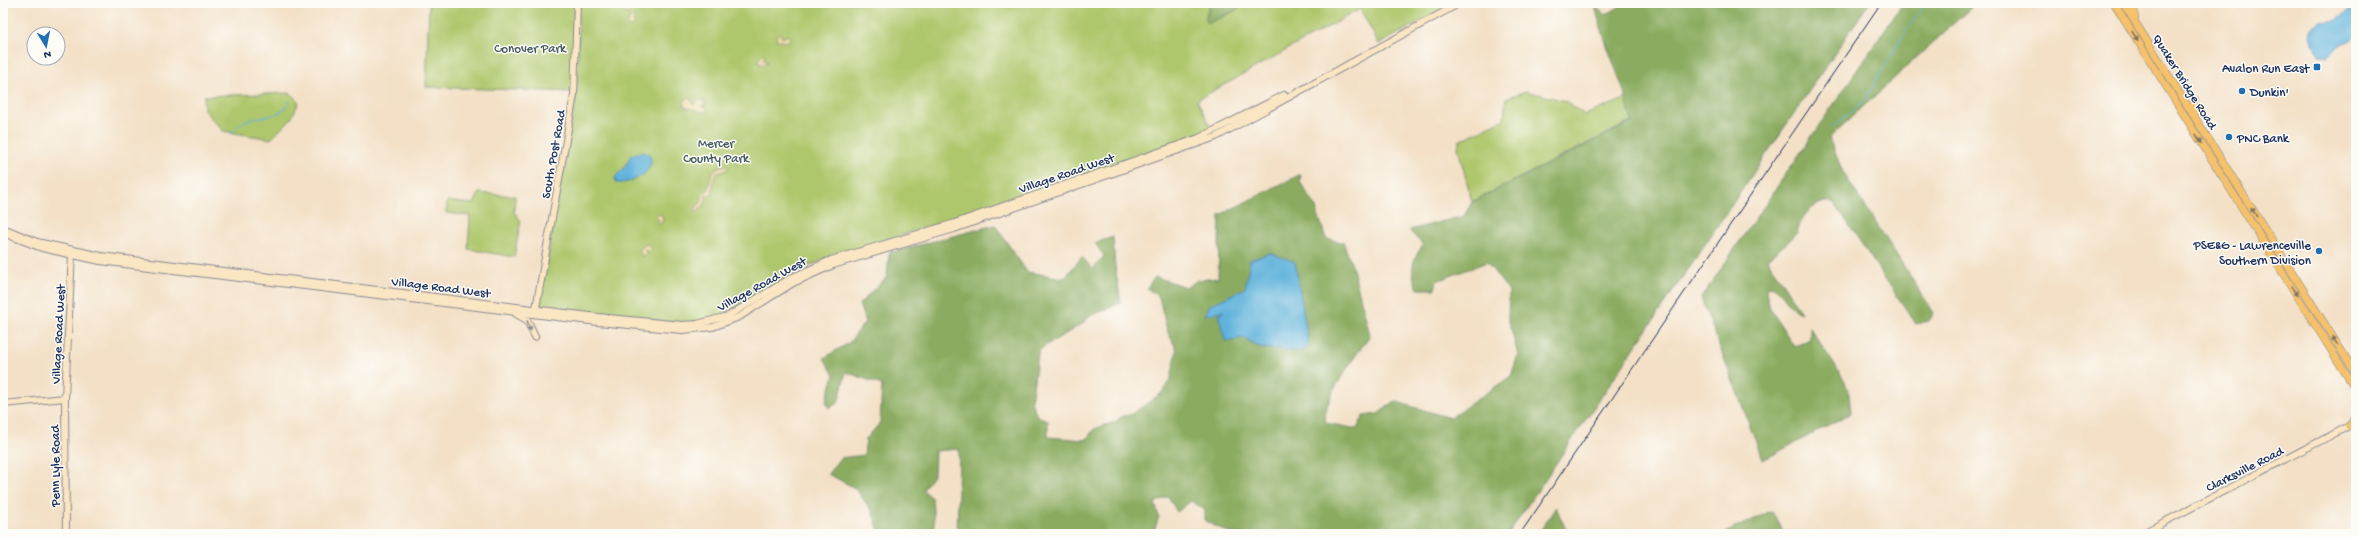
<svg xmlns="http://www.w3.org/2000/svg" width="2359" height="537" viewBox="0 0 2359 537" font-family="'Gochi Hand',sans-serif">
<style>
.green{fill:#afc76c;stroke:#657b65}
.forest{fill:#8bac60;stroke:#536e5f}
.sand{fill:#eeda9e;stroke:#84847e}
.water{fill:#5fb2db;stroke:#3d709c}
.lines{fill:none;stroke-linecap:round;stroke-linejoin:round}
.stream{stroke:#5fb2db;stroke-width:1}
.secondary-casing{stroke:#878892;stroke-width:8}
.primary-casing{stroke:#878892;stroke-width:8}
.secondary{stroke:#fbe6c4;stroke-width:6}
.primary{stroke:#f5c16b;stroke-width:7}
.rail{stroke:#1b2f5e;stroke-width:1}
.oneway{fill:#7d7164}
.oneway2{fill:#8b8a91}
.poi-dot{fill:#1f6fb2;stroke:#fdfcf7;stroke-width:1.5}
.labels{text-anchor:middle;stroke-width:3;stroke-linejoin:round;paint-order:stroke}
.park-label{font-size:13px;fill:#475d62;stroke:#fdfcf7}
.poi-label{font-size:13px;fill:#1b2f5e;stroke:#fdfcf7;text-anchor:end}
.street-label{font-size:13px;fill:#1b2f5e;stroke:#fdfcf7}
</style>
<rect width="100%" height="100%" fill="#fdfcf7"/>
<filter id="ink" filterUnits="userSpaceOnUse"><feTurbulence type="fractalNoise" baseFrequency=".025" numOctaves="2"/><feDisplacementMap in="SourceGraphic" scale="8" xChannelSelector="R" yChannelSelector="G"/><feConvolveMatrix kernelMatrix="1 2 1 2 8 2 1 2 1" color-interpolation-filters="sRGB"/></filter>
<filter id="wash" filterUnits="userSpaceOnUse"><feTurbulence type="fractalNoise" baseFrequency=".012" numOctaves="4" result="noise"/><feDisplacementMap in="SourceGraphic" scale="16" xChannelSelector="R" yChannelSelector="G"/><feGaussianBlur stdDeviation="0.9" result="paint"/><feColorMatrix in="noise" values="0 0 0 0 0 0 0 0 0 0 0 0 0 0 0 0 0 1.4 0 .05"/><feComposite in="paint" operator="in"/></filter>
<g filter="url(#wash)">
<rect width="100%" height="100%" fill="#f3e0c6"/>
<g class="green">
<path d="M 429,3 L 575,3 L 573,92 L 426,87 Z"/>
<path d="M 579,3 L 1455,3 L 1379,44 L 1360,9 L 1197,100 L 1212,130 L 1036,193 L 825,259 L 797,272 L 716,319 L 684,324 L 542,308 L 540,302 L 577,89 Z"/>
<path d="M 1526,91 L 1565,101 L 1585,115 L 1627,98 L 1632,121 L 1472,202 L 1458,148 L 1459,141 L 1504,119 L 1506,98 Z"/>
<path d="M 290,93 L 299,102 L 291,119 L 271,139 L 223,131 L 204,110 L 204,96 Z"/>
<path d="M 479,193 L 515,196 L 514,212 L 521,221 L 514,257 L 468,249 L 470,216 L 446,213 L 447,201 L 474,204 Z"/>
</g>
<g class="forest">
<path d="M 1210,3 L 1244,3 L 1235,11 L 1209,23 L 1205,21 Z"/>
<path d="M 1643,3 L 1869,3 L 1508,534 L 1232,534 L 1205,521 L 1205,510 L 1191,501 L 1177,512 L 1168,496 L 1155,503 L 1159,517 L 1153,534 L 957,534 L 959,449 L 935,451 L 934,474 L 923,490 L 932,498 L 935,534 L 880,534 L 872,511 L 855,488 L 828,474 L 840,458 L 864,455 L 866,439 L 880,423 L 882,385 L 846,372 L 838,403 L 829,408 L 826,401 L 834,375 L 824,358 L 850,342 L 865,322 L 859,304 L 887,277 L 889,253 L 995,225 L 1027,272 L 1064,278 L 1082,257 L 1093,269 L 1104,256 L 1095,243 L 1113,237 L 1115,267 L 1121,303 L 1088,317 L 1082,324 L 1043,347 L 1038,353 L 1031,401 L 1037,416 L 1048,420 L 1048,437 L 1086,440 L 1094,429 L 1115,422 L 1122,416 L 1130,415 L 1162,393 L 1171,378 L 1177,350 L 1167,330 L 1159,297 L 1147,288 L 1155,277 L 1186,287 L 1198,280 L 1218,278 L 1220,215 L 1301,174 L 1300,182 L 1315,205 L 1326,239 L 1343,242 L 1352,265 L 1370,335 C 1357,355 1319,402 1326,423 L 1357,429 L 1363,416 L 1378,414 L 1394,401 L 1450,418 L 1511,376 L 1518,355 L 1508,318 L 1509,292 L 1487,262 L 1437,281 L 1435,289 L 1418,289 C 1409,271 1412,260 1423,245 L 1409,230 L 1464,216 L 1472,202 L 1632,122 C 1624,82 1604,46 1595,6 L 1605,15 L 1623,5 Z"/>
<path d="M 1903,3 L 1976,3 L 1829,138 L 1843,172 L 1934,313 L 1929,321 L 1916,324 L 1834,203 C 1823,198 1809,209 1803,218 C 1799,224 1799,232 1793,237 C 1785,245 1776,252 1767,259 L 1801,313 C 1788,310 1785,291 1771,286 L 1767,288 L 1769,306 L 1794,347 L 1810,339 L 1810,328 L 1845,381 L 1849,395 L 1851,413 L 1763,460 L 1701,298 Z"/>
<path d="M 1556,507 L 1568,534 L 1538,534 Z"/>
<path d="M 1772,511 L 1784,534 L 1723,534 L 1769,512 Z"/>
</g>
<g class="sand">
<path d="M 623,3 L 628,3 L 627,9 L 631,10 L 627,15 L 623,8 Z"/>
<path d="M 632,16 L 635,16 L 633,22 L 635,24 L 630,28 L 627,23 Z"/>
<path d="M 780,33 L 782,38 L 789,35 L 790,40 L 785,42 L 777,40 L 776,35 Z"/>
<path d="M 764,54 L 765,56 L 763,60 L 768,62 L 761,65 L 758,60 Z"/>
<path d="M 687,98 L 691,99 L 694,105 L 697,100 L 705,101 L 706,104 L 701,106 L 707,108 L 707,111 L 704,112 L 684,107 L 684,102 Z"/>
<path d="M 728,165 L 728,169 L 716,174 L 713,182 L 713,195 L 706,195 L 705,204 L 696,213 L 695,209 L 702,201 L 702,194 L 708,190 L 712,172 L 717,170 L 718,167 Z"/>
<path d="M 658,214 L 662,215 L 663,221 L 658,225 L 656,222 L 659,220 L 655,217 Z"/>
<path d="M 646,244 L 649,245 L 651,250 L 648,252 L 645,250 L 646,255 L 642,256 L 639,250 Z"/>
</g>
<g class="water">
<path d="M 2349,10 L 2356,10 L 2356,36 L 2351,40 L 2341,44 L 2328,56 L 2319,55 L 2310,35 L 2311,29 L 2320,22 L 2336,20 Z"/>
<path d="M 642,152 L 649,154 C 659,171 630,185 616,183 L 615,177 L 625,167 L 631,155 Z"/>
<path d="M 1270,253 L 1295,262 L 1309,346 L 1301,351 L 1261,348 L 1244,338 L 1225,341 L 1219,317 L 1223,311 L 1205,315 L 1210,305 L 1245,288 L 1250,260 Z"/>
</g>
<g class="lines">
<g class="stream">
<path d="M 1831,128 L 1864,102 L 1900,40 L 1925,3"/>
<path d="M 231,134 C 247,107 278,127 290,101"/>
</g>
</g>
</g>
<g filter="url(#ink)">
<g class="lines">
<defs>
<g id="secondary">
<path d="M 3,228 L 37,242 L 101,256 L 598,317 L 682,325 L 697,324 L 728,316 L 791,278 L 831,260 L 952,224 L 1199,138 L 1284,95"/>
<path d="M 3,233 L 42,248 L 100,261 L 598,322 L 682,330 L 713,327 L 739,317 L 793,283 L 833,265 L 954,229 L 1216,137 L 1460,3"/>
<path d="M 536,308 L 574,95 L 577,3"/>
<path d="M 516,314 L 527,320 L 535,337"/>
<path d="M 3,404 L 65,398"/>
<path d="M 66,534 L 65,398 L 72,253"/>
<path d="M 2141,534 L 2353,424"/>
</g>
<g id="primary">
<path d="M 2114,3 L 2356,390"/>
<path d="M 2123,3 L 2356,374"/>
<path d="M 2135,20 L 2134,11 L 2136,3"/>
<path d="M 2195,115 L 2193,107 L 2195,100"/>
<path d="M 2349,426 L 2356,418"/>
</g>
</defs>
<use href="#secondary" class="secondary-casing"/>
<use href="#primary" class="primary-casing"/>
<use href="#secondary" class="secondary"/>
<use href="#primary" class="primary"/>
<path class="rail" d="M 1520,534 L 1881,3"/>
</g>
<defs><path id="oneway-solid" d="M-6-.8H1V-3.2L6.5 0L1 3.2V.8H-6Z"/></defs>
<g class="oneway">
<use href="#oneway-solid" transform="translate(2135 36) rotate(57)"/>
<use href="#oneway-solid" transform="translate(2199 139) rotate(58)"/>
<use href="#oneway-solid" transform="translate(2254 212) rotate(-122)"/>
<use href="#oneway-solid" transform="translate(2295 291) rotate(58)"/>
<use href="#oneway-solid" transform="translate(2335 341) rotate(-122)"/>
</g>
<use class="oneway2" href="#oneway-solid" transform="translate(529 326) rotate(70)"/>
</g>
<g class="poi-dot">
<rect x="2313" y="63" width="8" height="8" rx="2"/>
<circle cx="2242" cy="91" r="4"/>
<circle cx="2229" cy="137" r="4"/>
<circle cx="2319" cy="251" r="4"/>
</g>
<g class="labels">
<g class="park-label">
<text x="530" y="52">Conover Park</text>
<text x="716" y="147">Mercer<tspan x="716" dy="15">County Park</tspan></text>
</g>
<g class="poi-label">
<text x="2309" y="72">Avalon Run East</text>
<text x="2250" y="96" text-anchor="start">Dunkin'</text>
<text x="2237" y="142" text-anchor="start">PNC Bank</text>
<text x="2311" y="249">PSE&amp;G - Lawrenceville<tspan x="2311" dy="15">Southern Division</tspan></text>
</g>
<g class="street-label">
<text transform="translate(2186 81) rotate(58)" y="5">Quaker Bridge Road</text>
<text transform="translate(552 154) rotate(-80)" y="5">South Post Road</text>
<text transform="translate(1066 172) rotate(-19)" y="5">Village Road West</text>
<text transform="translate(761 283) rotate(-29)" y="5">Village Road West</text>
<text transform="translate(441 286) rotate(7)" y="5">Village Road West</text>
<text transform="translate(57 334) rotate(-87)" y="5">Village Road West</text>
<text transform="translate(54 466) rotate(-90)" y="5">Penn Lyle Road</text>
<text transform="translate(2244 468) rotate(-27)" y="5">Clarksville Road</text>
</g>
</g>
<rect width="2359" height="537" fill="none" stroke="#fdfcf7" stroke-width="16"/>
<g transform="translate(46 46) rotate(170)"><circle r="19" fill="#fdfcf7" stroke="#a3aaba"/>
<path d="M0-3L7 15L0 10L-7 15Z" fill="#1f6fb2"/>
<text y="-6" font-size="11" font-weight="bold" text-anchor="middle" fill="#1b2f5e">N</text>
</g>
</svg>
